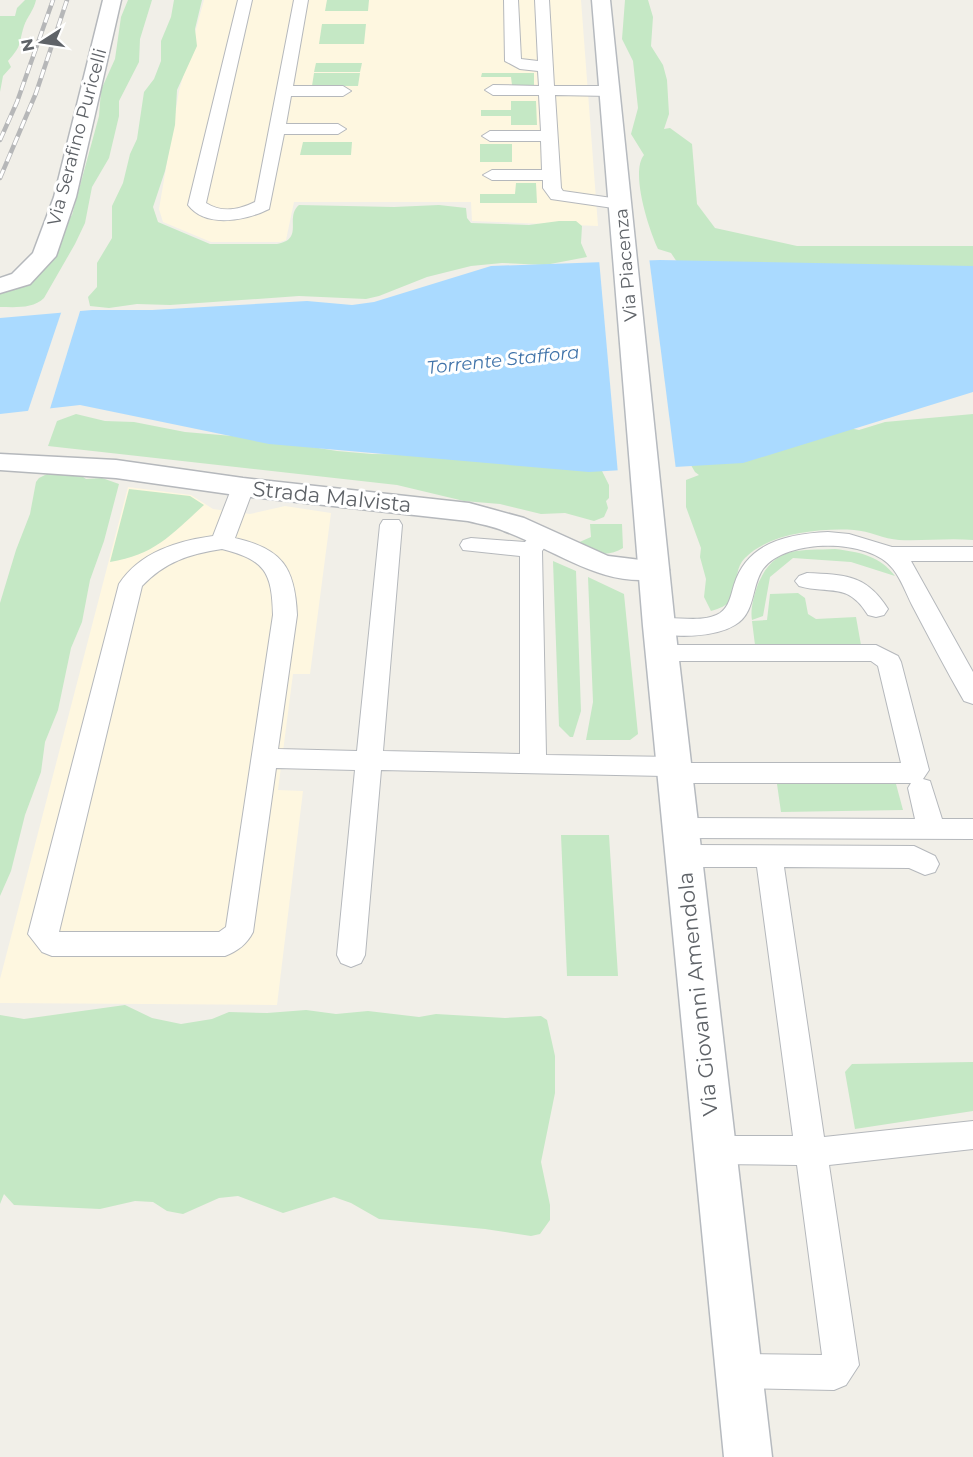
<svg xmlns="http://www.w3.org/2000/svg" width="973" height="1457" viewBox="0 0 973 1457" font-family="Montserrat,sans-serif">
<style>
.commercial{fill:#fef7e0}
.green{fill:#c5e8c5}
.water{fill:#aadaff}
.pier{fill:#f1efe8}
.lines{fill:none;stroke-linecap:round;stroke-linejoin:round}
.service-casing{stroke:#b5b8bc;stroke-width:2}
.minor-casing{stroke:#b5b8bc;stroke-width:3}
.secondary-casing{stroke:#b6babf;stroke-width:3}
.service{fill:#fff;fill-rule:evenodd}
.minor{fill:#fff;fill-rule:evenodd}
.secondary{fill:#fff;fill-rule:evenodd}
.rail-casing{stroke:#b6b7b8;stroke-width:4.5}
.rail{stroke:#fff;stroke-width:3;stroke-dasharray:9;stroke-linecap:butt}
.labels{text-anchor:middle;stroke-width:6;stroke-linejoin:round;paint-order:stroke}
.far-street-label{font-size:18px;fill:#5f6368;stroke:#fff}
.far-water-label{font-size:18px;font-style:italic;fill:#4174aa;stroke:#fff}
.street-label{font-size:21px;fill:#5f6368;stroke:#fff}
</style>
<rect width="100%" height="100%" fill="#f1efe8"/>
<g class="commercial">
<path d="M 204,0 L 581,0 L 598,226 L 472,221 L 471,202 L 294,202 L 286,240 L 280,242 L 211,242 L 163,222 L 159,209 L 179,91 Z"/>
<path d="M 128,487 L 191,495 L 213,509 L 250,514 L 285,506 L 331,513 L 310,674 L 293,674 L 278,790 L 303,791 L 277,1005 L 0,1003 L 0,979 Z"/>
</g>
<g class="green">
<path d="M 25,0 L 36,0 C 34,10 27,17 24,26 C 18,45 23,44 8,61 L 11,67 L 3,76 L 0,92 L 0,16 L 15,16 L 17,8 Z"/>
<path d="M 128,0 L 152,0 L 140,39 L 139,62 L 119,101 L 119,116 L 109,158 L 92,187 L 85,223 L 75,244 L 44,298 C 33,309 15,307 0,307 L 0,293 L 9,289 L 72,215 L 99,116 L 101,90 L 115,59 L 121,17 Z"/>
<path d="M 174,0 L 202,0 L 195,29 L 197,46 L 177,90 L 175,125 L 165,171 L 153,207 L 158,222 L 210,244 L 277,244 C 305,239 284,218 299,205 L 394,207 L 439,205 L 466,208 L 467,218 L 471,223 L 529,225 L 559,221 L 576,221 L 582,226 L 581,243 L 587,257 L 545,265 L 502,263 L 471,266 L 427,277 L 379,296 L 366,299 L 299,296 L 170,305 L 137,304 L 109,308 L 90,306 L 88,297 L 97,287 L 97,263 L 112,238 L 112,206 L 123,183 L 130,154 L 137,139 L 144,92 L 154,79 L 161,61 L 161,41 L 171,17 Z"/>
<path d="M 327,0 L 369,0 L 368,11 L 325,11 Z"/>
<path d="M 625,0 L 648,0 L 653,17 L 651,46 L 663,65 L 667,80 L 669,114 L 664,129 L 670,128 L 692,144 L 697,204 L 715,228 L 797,246 L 973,246 L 973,302 L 677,262 L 671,253 L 658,249 C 649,230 630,172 644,155 L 631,134 L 638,108 L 633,61 L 622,39 Z"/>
<path d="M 322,24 L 366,24 L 364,44 L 319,44 Z"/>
<path d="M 316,63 L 362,63 L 360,72 L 314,72 Z"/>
<path d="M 314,73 L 360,73 L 358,86 L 312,86 Z"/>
<path d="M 482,73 L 534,73 L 534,85 L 512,85 L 511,77 L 481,77 Z"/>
<path d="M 511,101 L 536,101 L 537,125 L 511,125 L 511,116 L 481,116 L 481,110 L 511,110 Z"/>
<path d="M 303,142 L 352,142 L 351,155 L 300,155 Z"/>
<rect x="480" y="144" width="32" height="18"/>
<path d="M 516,183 L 536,183 L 537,203 L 480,203 L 480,194 L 515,194 Z"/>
<path d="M 76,414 L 105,421 L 134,422 L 185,432 L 256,438 L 337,451 L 372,454 L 509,456 L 602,471 L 609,485 L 609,498 L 606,501 L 608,508 L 604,517 L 594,521 L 565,513 L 541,514 L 500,504 L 464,501 L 397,485 L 48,446 L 57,421 Z"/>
<path d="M 973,414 L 973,540 C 948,538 924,541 899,540 C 884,539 869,531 854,530 C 821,528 769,533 745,558 C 727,577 750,601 711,611 L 704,597 L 706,579 L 700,557 L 701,548 L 686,507 L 686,480 L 699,475 L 695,472 L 682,450 L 849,428 L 859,430 L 885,422 Z"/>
<path d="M 51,472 L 80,475 L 86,479 L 102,478 L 119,484 L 104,541 L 90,580 L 82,622 L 71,648 L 58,710 L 45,742 L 41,772 L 25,815 L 11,871 L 0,896 L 0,603 L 16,550 L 30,514 L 36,482 L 39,478 Z"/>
<path d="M 129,489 L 190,496 L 204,505 C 172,534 155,555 110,562 Z"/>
<path d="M 590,524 L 622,524 L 623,548 C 606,559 591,552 575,544 L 591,537 Z"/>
<path d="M 835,549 C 860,552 880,556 895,576 L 851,562 L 793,558 L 770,577 L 763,616 L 752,620 C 750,610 754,595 758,584 C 775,545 798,551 835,549 Z"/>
<path d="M 553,561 L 576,571 L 581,711 L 573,737 L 570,737 L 559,726 Z"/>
<path d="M 588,577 L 624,594 L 638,734 L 630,740 L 586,740 L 593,702 Z"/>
<path d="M 798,593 L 805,598 L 808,614 L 816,619 L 856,617 L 861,645 L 755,645 L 752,621 L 767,620 L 770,594 Z"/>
<path d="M 777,784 L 896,784 L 903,810 L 781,812 Z"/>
<path d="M 561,835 L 609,835 L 618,976 L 567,976 Z"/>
<path d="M 125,1005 L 152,1018 L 181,1024 L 212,1019 L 229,1012 L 267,1013 L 306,1010 L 336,1014 L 368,1011 L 419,1017 L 436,1014 L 505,1018 L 541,1016 L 547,1020 L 555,1056 L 555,1093 L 541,1162 L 550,1205 L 550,1220 L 540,1234 L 531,1236 L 485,1229 L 379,1219 L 351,1203 L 334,1197 L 283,1213 L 238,1196 L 219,1198 L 183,1214 L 167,1211 L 153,1202 L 135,1201 L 100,1209 L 14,1205 L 4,1194 L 0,1204 L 0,1015 L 24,1019 Z"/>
<path d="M 973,1062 L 973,1111 L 855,1129 L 845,1072 L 852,1064 Z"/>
</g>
<path class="water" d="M 660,260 L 973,266 L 973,392 L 743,463 L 589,472 L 269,444 L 80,405 L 0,414 L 0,318 L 92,310 L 152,310 L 307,301 L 352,305 L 374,302 L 491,266 Z"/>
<g class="pier">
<path d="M 649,257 L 676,470 L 618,474 L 599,259 Z"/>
<path d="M 81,308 L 49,412 L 27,414 L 62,310 Z"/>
</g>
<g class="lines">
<defs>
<g id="service">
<path d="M 238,0 L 252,0 L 206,203 C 221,213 239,210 255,202 L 294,0 L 308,0 L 293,86 L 343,86 L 351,91 L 343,96 L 291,96 L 286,124 L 338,124 L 346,129 L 338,134 L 284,134 L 269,209 C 247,220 206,229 188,205 Z"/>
<path d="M 504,0 L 518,0 L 521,59 L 538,61 L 535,0 L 549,0 L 554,86 L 610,86 L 618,91 L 610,96 L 555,95 L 561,188 L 563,191 L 626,200 L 629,204 L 626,208 L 620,209 L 551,199 L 543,188 L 543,180 L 492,180 L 483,175 L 492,170 L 542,170 L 541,141 L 490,141 L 482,136 L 490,131 L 541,131 L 539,95 L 493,95 L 485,90 L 493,85 L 539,86 L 538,71 L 520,69 L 505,61 Z"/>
<path d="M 243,480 L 251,482 L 254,487 L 235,538 C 282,549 295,567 297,615 L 278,749 L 357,751 L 380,525 L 383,520 L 399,520 L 402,525 L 383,751 L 520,754 L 520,556 L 463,550 L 460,545 L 463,540 L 471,538 L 525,542 C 533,532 537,527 550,531 L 553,536 L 542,551 L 546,755 L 674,757 L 685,763 L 901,763 L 878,666 L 871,661 L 662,661 L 653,659 L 650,653 L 653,647 L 662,645 L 876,645 L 898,656 L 901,662 L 929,770 L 923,779 L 930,781 L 942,819 L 973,819 L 973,839 L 681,838 L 671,835 L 668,828 L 671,821 L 681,818 L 915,819 L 908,788 L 911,783 L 675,783 L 664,776 L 381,770 L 365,955 L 361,963 L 351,967 L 341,963 L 337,955 L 355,770 L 276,768 L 253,932 C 247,944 238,951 225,956 L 52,956 L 42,952 L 28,934 L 119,584 C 140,552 177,541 213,536 L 232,487 L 235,482 ZM 222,549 C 265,560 272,572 273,615 L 226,927 L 219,932 L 59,932 L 142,586 C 165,562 189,554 222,549 Z"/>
<path d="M 828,532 L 849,534 L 892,547 L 973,547 L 973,561 L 911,561 L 973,672 L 973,704 L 964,701 C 946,670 929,637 912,605 C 906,593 901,579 893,569 C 870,538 786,538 763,569 C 751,586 756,613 735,625 C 714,638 674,638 651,632 L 647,626 L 651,620 C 672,614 700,625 720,613 C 729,607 731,595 734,585 C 747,542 788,534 828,532 Z"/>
<path d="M 807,573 C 845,575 866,574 888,609 L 884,615 L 876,617 L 868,615 C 847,581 830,595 799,586 L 795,581 L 799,576 Z"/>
<path d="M 684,845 L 914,846 L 935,856 L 939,864 L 935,872 L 925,875 L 909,868 L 784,867 L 824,1137 L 973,1121 L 973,1149 L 829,1165 L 859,1365 L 846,1385 L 834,1390 L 739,1388 L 727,1383 L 721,1371 L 727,1359 L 739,1354 L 822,1355 L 797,1165 L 715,1164 L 704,1160 L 699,1150 L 704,1140 L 715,1136 L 793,1136 L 757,867 L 684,867 L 674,863 L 670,856 L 674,849 Z"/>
</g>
<g id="minor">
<path d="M 103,0 L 121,0 L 76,197 L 56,256 L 30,284 L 0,293 L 0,278 L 12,274 L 33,253 L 54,197 Z"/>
<path d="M 0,454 L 116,460 L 243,478 L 469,503 L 524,518 L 608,556 L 665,563 L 669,570 L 665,577 C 607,592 555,549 504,531 C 493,526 480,524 468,521 L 243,496 L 116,478 L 0,470 Z"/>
</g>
<path id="secondary" d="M 592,0 L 610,0 L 675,626 L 772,1457 L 724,1457 L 643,626 Z"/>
</defs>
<use href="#service" class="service-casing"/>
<use href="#minor" class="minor-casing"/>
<use href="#secondary" class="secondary-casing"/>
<use href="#service" class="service"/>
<use href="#minor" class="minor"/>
<use href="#secondary" class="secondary"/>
<defs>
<g id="rail">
<path d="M 0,140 L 17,102 L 53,0"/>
<path d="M 0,178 L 36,93 L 67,0"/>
</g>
</defs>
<use href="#rail" class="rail-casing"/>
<use href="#rail" class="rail"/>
</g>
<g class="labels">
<g class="far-street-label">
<text transform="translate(77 137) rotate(-75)" y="6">Via Serafino Puricelli</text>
<text transform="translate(626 265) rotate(-95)" y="6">Via Piacenza</text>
</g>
<g class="far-water-label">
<text transform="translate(503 360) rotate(-6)" y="6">Torrente Staffora</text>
</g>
<g class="street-label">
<text transform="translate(332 497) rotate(6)" y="7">Strada Malvista</text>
<text transform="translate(698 994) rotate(-96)" y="7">Via Giovanni Amendola</text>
</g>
</g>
<g transform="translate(42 42) rotate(258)" stroke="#ffffff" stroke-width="4.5" paint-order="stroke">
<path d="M0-4.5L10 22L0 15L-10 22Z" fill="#5f6368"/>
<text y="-9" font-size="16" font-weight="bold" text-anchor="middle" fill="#5f6368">N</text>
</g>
</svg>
